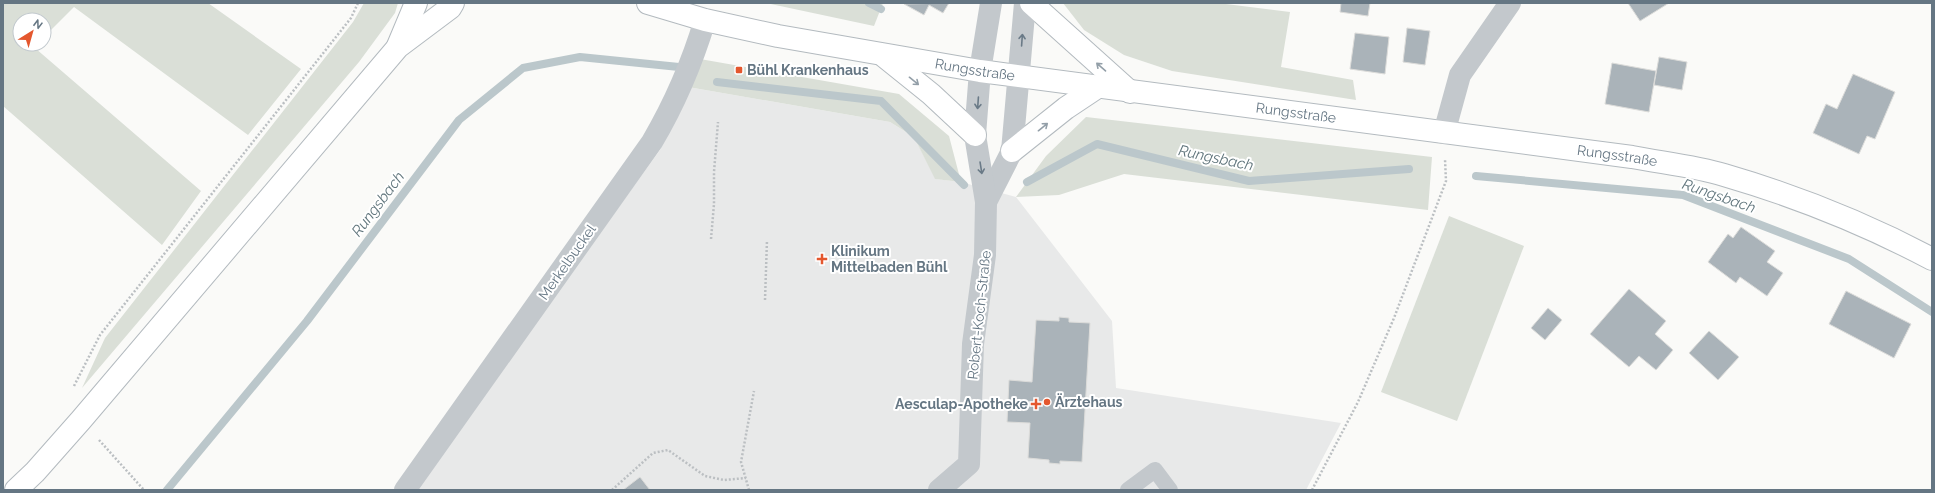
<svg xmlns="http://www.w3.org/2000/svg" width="1935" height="493" viewBox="0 0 1935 493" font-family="Raleway,sans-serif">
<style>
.built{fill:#e8e9e9}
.green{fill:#dadfd7}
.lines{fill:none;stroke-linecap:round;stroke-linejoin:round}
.stream{stroke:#bbc7cb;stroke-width:8}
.building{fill:#aab3b9;stroke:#dcdcda}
.secondary-casing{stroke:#b3babf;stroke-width:24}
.path{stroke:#bbbfc2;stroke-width:2.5;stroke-dasharray:2 2;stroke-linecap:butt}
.lane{stroke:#c3c8cc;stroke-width:16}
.street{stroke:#c3c8cc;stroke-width:22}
.secondary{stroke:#fff;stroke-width:22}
.oneway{stroke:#6a7a87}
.oneway2{stroke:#939fa8}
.poi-dot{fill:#e4572e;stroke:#fff;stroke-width:1.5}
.labels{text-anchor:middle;stroke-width:4;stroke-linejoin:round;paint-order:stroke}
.poi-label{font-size:14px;font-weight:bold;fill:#657683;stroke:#fff;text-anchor:start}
.street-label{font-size:14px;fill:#657683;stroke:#fff}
.water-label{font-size:15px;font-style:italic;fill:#60757c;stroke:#fff}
</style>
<rect width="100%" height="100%" fill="#fafaf8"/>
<path class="built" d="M 688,87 L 890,122 L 914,137 L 936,179 L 961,182 L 1016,197 L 1112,321 L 1116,388 L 1341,423 L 1306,490 L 414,490 L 660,150 Z"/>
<g class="green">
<path d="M 3,3 L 208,3 L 301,69 L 248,135 L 74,7 L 44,37 L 44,20 L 20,20 L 20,44 L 38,44 L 35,48 L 201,191 L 162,245 L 3,106 Z"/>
<path d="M 364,3 L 398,3 L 395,13 L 359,62 L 82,388 L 105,338 L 353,22 Z"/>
<path d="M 766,3 L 883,3 L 874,26 Z"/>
<path d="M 1063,3 L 1218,3 L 1290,12 L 1281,67 L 1353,80 L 1356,100 L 1172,71 L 1124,55 L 1084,30 Z"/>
<path d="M 700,59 L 899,94 L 949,136 L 961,182 L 935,179 L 914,137 L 890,122 L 688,87 Z"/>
<path d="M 1086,117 L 1432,157 L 1428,210 L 1124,174 L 1059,195 L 1016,197 L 1046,156 Z"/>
<path d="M 1449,216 L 1524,246 L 1457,421 L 1381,392 Z"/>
</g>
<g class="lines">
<g class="stream">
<path d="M 869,3 L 881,9"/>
<path d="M 717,82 L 881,101 L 964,185"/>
<path d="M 1476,176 L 1683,195 L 1849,259 L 1932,312"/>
<path d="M 1027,182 L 1097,144 L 1249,181 L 1409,169"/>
<path d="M 167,490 L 307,321 L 459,120 L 523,68 L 580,57 L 679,67"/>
</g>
</g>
<g class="building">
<path d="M 949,3 L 943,13 L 929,5 L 924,15 L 904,4 Z"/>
<path d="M 1341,3 L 1370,3 L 1368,16 L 1340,12 Z"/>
<path d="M 1628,3 L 1669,3 L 1640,21 Z"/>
<path d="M 1407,28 L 1430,31 L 1425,65 L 1403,62 Z"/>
<path d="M 1355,33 L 1389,37 L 1385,74 L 1350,69 Z"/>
<path d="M 1659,57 L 1687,62 L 1682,90 L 1654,85 Z"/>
<path d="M 1612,63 L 1656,71 L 1649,112 L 1605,104 Z"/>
<path d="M 1853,74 L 1895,92 L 1875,139 L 1867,136 L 1859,154 L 1813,133 L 1826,104 L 1837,109 Z"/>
<path d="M 1741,227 L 1775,251 L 1767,262 L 1783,273 L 1767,296 L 1740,277 L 1736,283 L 1708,262 L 1728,234 L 1733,238 Z"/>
<path d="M 1629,289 L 1666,321 L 1655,334 L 1673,350 L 1656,370 L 1639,356 L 1629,367 L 1590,334 Z"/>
<path d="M 1846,291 L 1911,324 L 1894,358 L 1829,324 Z"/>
<path d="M 1548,308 L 1562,320 L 1545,340 L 1531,328 Z"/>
<path d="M 1059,317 L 1069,318 L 1069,322 L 1090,323 L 1082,462 L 1060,461 L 1060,464 L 1049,463 L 1049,460 L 1028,458 L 1030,423 L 1007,422 L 1009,380 L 1032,382 L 1036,320 L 1059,321 Z"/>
<path d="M 1709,331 L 1739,357 L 1718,380 L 1689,353 Z"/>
<path d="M 640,477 L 650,490 L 623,490 Z"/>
</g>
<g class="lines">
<defs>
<g id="secondary">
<path id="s1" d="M 648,3 L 705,20 L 778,36 L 980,71 L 1632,157 C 1663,163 1695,166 1724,175 C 1796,196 1866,224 1932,259"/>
<path d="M 1031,3 L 1130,92"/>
<path d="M 398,46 L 416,3"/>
<path d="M 885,57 L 931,94 L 975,135"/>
<path d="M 1012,151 L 1066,108 L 1096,88"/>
<path d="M 16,490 L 35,472 L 81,420 L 398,47 L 450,8 L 453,3"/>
</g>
</defs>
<use href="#secondary" class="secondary-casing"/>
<g class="path">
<path d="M 711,239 L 714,204 L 714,172 L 718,122"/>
<path d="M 765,300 L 767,240"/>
<path d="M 74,386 L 100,335 L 351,18 L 358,3"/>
<path d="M 99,440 L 144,490"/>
<path d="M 612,490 L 653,453 L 668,450 L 705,476 L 724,480 L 746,478"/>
<path d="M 749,490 L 741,462 L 754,391"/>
<path d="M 1312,490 L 1358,402 L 1394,318 L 1446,181 L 1445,159"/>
</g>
<path class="lane" d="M 1128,490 L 1155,470 L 1170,490"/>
<g class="street">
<path d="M 1444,133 L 1460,75 L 1510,3"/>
<path d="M 986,202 L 1012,151 L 1025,3"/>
<path d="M 405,490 L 652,142 C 675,103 692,63 705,20"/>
<path d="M 939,490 L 969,464 L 973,344 L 985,255 L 986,202 L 975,135 L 980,71 L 991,3"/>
</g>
<use href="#secondary" class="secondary"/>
</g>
<defs><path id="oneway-shaft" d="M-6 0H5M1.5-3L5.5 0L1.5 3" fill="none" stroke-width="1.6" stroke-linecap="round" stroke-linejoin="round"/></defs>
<g class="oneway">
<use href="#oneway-shaft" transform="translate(1022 40) rotate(-86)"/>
<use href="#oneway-shaft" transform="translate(978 103) rotate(94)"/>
<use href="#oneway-shaft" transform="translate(981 168) rotate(81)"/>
</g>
<g class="oneway2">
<use href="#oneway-shaft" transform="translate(1101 67) rotate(-139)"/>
<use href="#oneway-shaft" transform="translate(914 81) rotate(39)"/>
<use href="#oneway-shaft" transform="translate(1043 127) rotate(-39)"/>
</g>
<g class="poi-dot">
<rect x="735" y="66" width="8" height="8" rx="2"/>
<path d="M820 253h4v4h4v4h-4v4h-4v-4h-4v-4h4z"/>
<circle cx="1047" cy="402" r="4"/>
<path d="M1034 398h4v4h4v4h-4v4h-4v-4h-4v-4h4z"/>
</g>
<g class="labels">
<g class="poi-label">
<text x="747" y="75">Bühl Krankenhaus</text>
<text x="831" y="256">Klinikum<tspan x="831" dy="16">Mittelbaden Bühl</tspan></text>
<text x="1055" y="407">Ärztehaus</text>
<text x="1028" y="409" text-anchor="end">Aesculap-Apotheke</text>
</g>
<g class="street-label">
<text dy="5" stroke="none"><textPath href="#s1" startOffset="334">Rungsstraße</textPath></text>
<text dy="5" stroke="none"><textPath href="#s1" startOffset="658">Rungsstraße</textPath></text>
<text dy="5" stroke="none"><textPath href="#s1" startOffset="982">Rungsstraße</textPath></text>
<text transform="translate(567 262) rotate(-55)" y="5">Merkelbuckel</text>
<text transform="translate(979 315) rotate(-84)" y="5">Robert-Koch-Straße</text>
</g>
<g class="water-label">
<text transform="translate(1216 158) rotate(12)" y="5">Rungsbach</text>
<text transform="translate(1719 196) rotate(19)" y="5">Rungsbach</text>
<text transform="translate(378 204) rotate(-53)" y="5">Rungsbach</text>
</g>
</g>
<rect width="1935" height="493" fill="none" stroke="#657683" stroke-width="8"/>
<g transform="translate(32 32) rotate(37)"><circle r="19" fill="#ffffff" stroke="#c1c8cd"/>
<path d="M0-3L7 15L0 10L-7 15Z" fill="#e4572e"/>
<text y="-6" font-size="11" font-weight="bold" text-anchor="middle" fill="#657683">N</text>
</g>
</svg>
